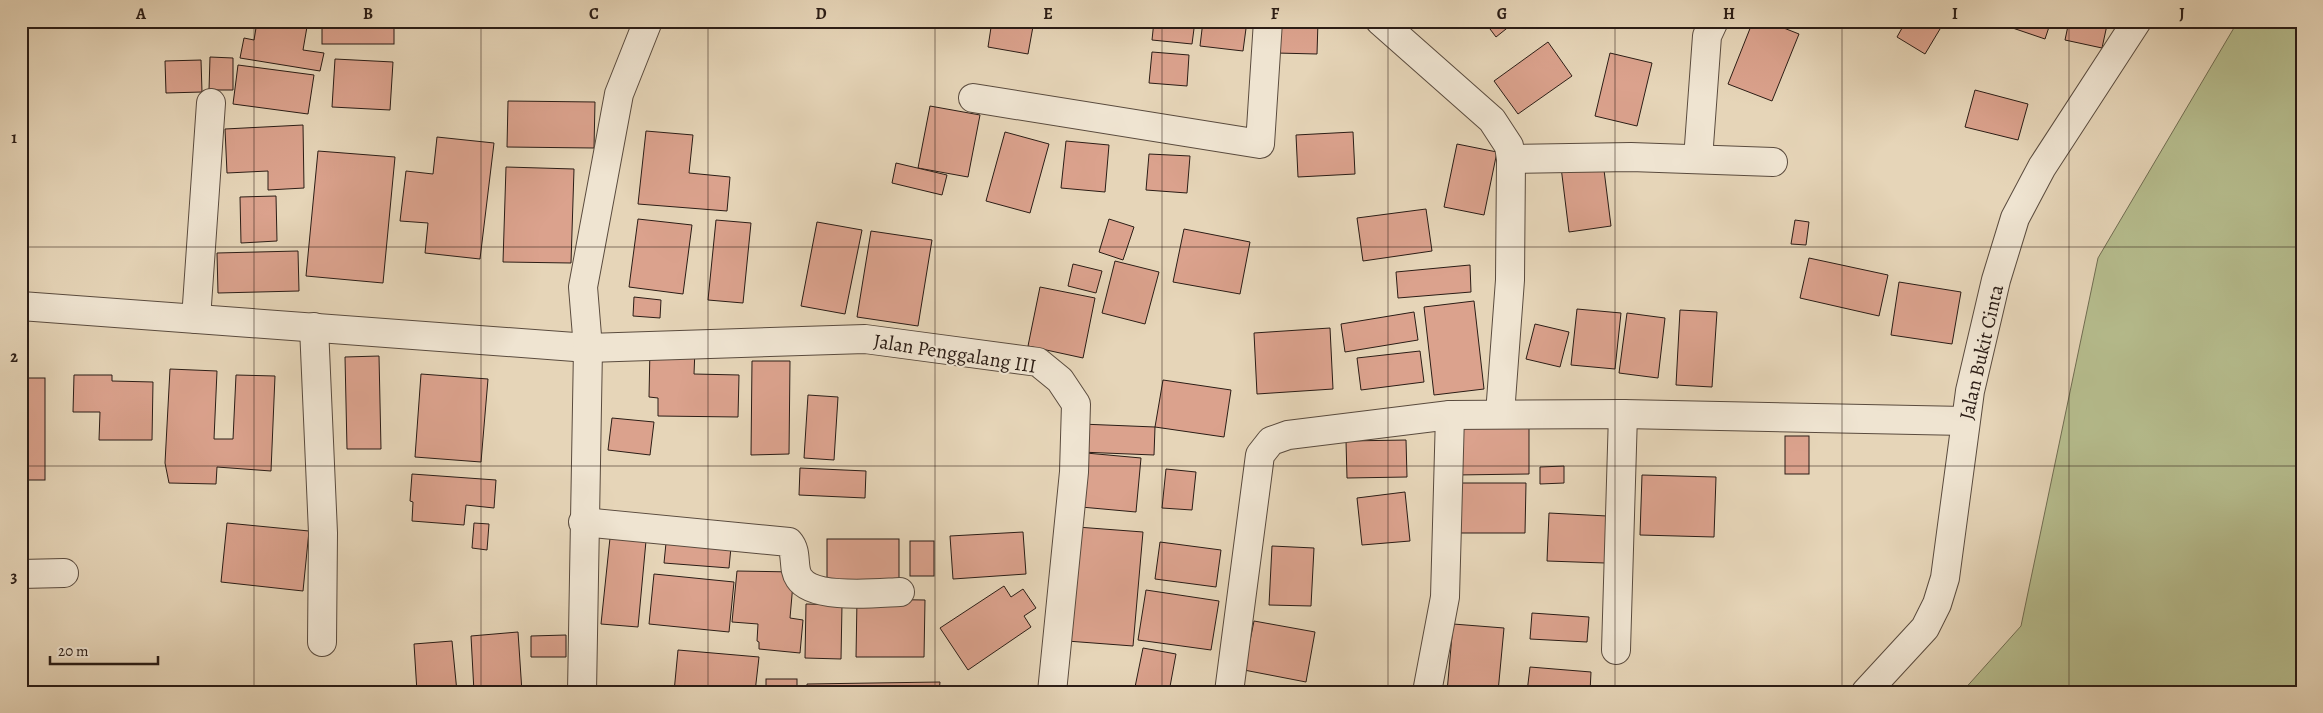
<svg xmlns="http://www.w3.org/2000/svg" width="2323" height="713" viewBox="0 0 2323 713" font-family="Alegreya,serif">
<style>
.green{fill:#b6bd8e;stroke:#706d52}
.building{fill:#dba28d;stroke:#2b1d16}
.lines{fill:none;stroke-linecap:round;stroke-linejoin:round}
.minor-casing{stroke:#5a4b3e;stroke-width:30}
.minor{stroke:#efe4d1;stroke-width:28}
.grid{fill:none;stroke:#2b1d16;stroke-width:1;stroke-opacity:0.55}
.labels{text-anchor:middle;stroke-width:4;stroke-linejoin:round;paint-order:stroke}
.street-label{font-size:20px;fill:#2b1d16;stroke:#efe4d1}
.neatline{fill:none;stroke:#2b1d16;stroke-width:2}
.grid-label{font-size:16px;text-anchor:middle;font-weight:bold;fill:#2b1d16}
</style>
<rect width="100%" height="100%" fill="#e6d5b8"/>
<filter id="stains"><feTurbulence type="fractalNoise" baseFrequency=".004" numOctaves="4"/><feColorMatrix values="0 0 0 0 .2 0 0 0 0 .09 0 0 0 0 .02 0 0 0 .5 -.17"/></filter>
<radialGradient id="worn" r=".72"><stop offset=".6" stop-color="#630" stop-opacity="0"/><stop offset="1" stop-color="#630" stop-opacity=".3"/></radialGradient>
<path class="green" d="M 2238,21 L 2302,21 L 2302,692 L 1962,692 L 2021,626 L 2098,258 Z"/>
<g class="building">
<path d="M 285,21 L 308,21 L 303,50 L 324,53 L 320,71 L 240,58 L 244,38 L 254,40 L 257,22 L 284,27 Z"/>
<rect x="322" y="21" width="72" height="23"/>
<path d="M 992,21 L 1034,21 L 1028,54 L 988,47 Z"/>
<path d="M 1154,21 L 1195,21 L 1192,44 L 1152,40 Z"/>
<path d="M 1203,21 L 1247,21 L 1243,51 L 1200,46 Z"/>
<path d="M 1278,21 L 1318,21 L 1317,54 L 1276,53 Z"/>
<path d="M 1484,21 L 1516,21 L 1496,37 Z"/>
<path d="M 1753,21 L 1766,21 L 1799,34 L 1772,101 L 1728,84 Z"/>
<path d="M 1906,21 L 1927,21 L 1940,29 L 1925,54 L 1897,37 Z"/>
<path d="M 1992,21 L 2051,21 L 2045,39 Z"/>
<path d="M 2069,21 L 2091,21 L 2107,25 L 2102,48 L 2065,40 Z"/>
<path d="M 1548,42 L 1572,76 L 1518,114 L 1494,81 Z"/>
<path d="M 1152,52 L 1189,55 L 1187,86 L 1149,83 Z"/>
<path d="M 1610,53 L 1652,63 L 1637,126 L 1595,116 Z"/>
<path d="M 210,57 L 233,58 L 233,90 L 209,90 Z"/>
<path d="M 335,59 L 393,62 L 390,110 L 332,107 Z"/>
<path d="M 201,60 L 202,92 L 166,93 L 165,61 Z"/>
<path d="M 238,65 L 314,75 L 308,114 L 233,104 Z"/>
<path d="M 1975,90 L 2028,104 L 2018,140 L 1965,127 Z"/>
<path d="M 508,101 L 595,102 L 594,148 L 507,147 Z"/>
<path d="M 930,106 L 980,115 L 968,177 L 918,168 Z"/>
<path d="M 303,125 L 304,188 L 268,190 L 268,171 L 227,173 L 225,129 Z"/>
<path d="M 646,131 L 693,135 L 689,173 L 730,177 L 727,211 L 638,204 Z"/>
<path d="M 1005,132 L 1049,144 L 1030,213 L 986,201 Z"/>
<path d="M 1353,132 L 1355,174 L 1298,177 L 1296,135 Z"/>
<path d="M 437,137 L 494,143 L 480,259 L 425,253 L 428,223 L 400,221 L 406,171 L 433,174 Z"/>
<path d="M 1066,141 L 1109,145 L 1105,192 L 1061,188 Z"/>
<path d="M 1457,144 L 1497,152 L 1484,215 L 1444,207 Z"/>
<path d="M 318,151 L 395,157 L 383,283 L 306,276 Z"/>
<path d="M 1149,154 L 1190,156 L 1187,193 L 1146,190 Z"/>
<path d="M 1603,162 L 1611,226 L 1569,232 L 1561,167 Z"/>
<path d="M 896,163 L 947,175 L 942,195 L 892,183 Z"/>
<path d="M 506,167 L 574,169 L 571,263 L 503,262 Z"/>
<path d="M 276,196 L 277,241 L 241,243 L 240,197 Z"/>
<path d="M 1426,209 L 1432,251 L 1363,261 L 1357,218 Z"/>
<path d="M 638,219 L 692,225 L 683,294 L 629,287 Z"/>
<path d="M 1109,219 L 1134,227 L 1123,260 L 1099,252 Z"/>
<path d="M 716,220 L 751,223 L 743,303 L 708,300 Z"/>
<path d="M 1795,220 L 1809,222 L 1806,245 L 1791,244 Z"/>
<path d="M 817,222 L 862,230 L 845,314 L 801,306 Z"/>
<path d="M 1184,229 L 1250,242 L 1240,294 L 1173,282 Z"/>
<path d="M 871,231 L 932,240 L 918,326 L 857,317 Z"/>
<path d="M 298,251 L 299,291 L 218,293 L 217,253 Z"/>
<path d="M 1809,258 L 1888,275 L 1879,316 L 1800,298 Z"/>
<path d="M 1115,261 L 1159,272 L 1145,324 L 1102,313 Z"/>
<path d="M 1073,264 L 1102,271 L 1096,293 L 1068,286 Z"/>
<path d="M 1470,265 L 1471,292 L 1398,298 L 1396,272 Z"/>
<path d="M 1899,282 L 1961,292 L 1952,344 L 1891,335 Z"/>
<path d="M 1040,287 L 1095,298 L 1083,358 L 1028,346 Z"/>
<path d="M 634,297 L 661,300 L 660,318 L 633,316 Z"/>
<path d="M 1474,301 L 1484,389 L 1434,395 L 1424,307 Z"/>
<path d="M 1577,309 L 1621,313 L 1615,369 L 1571,365 Z"/>
<path d="M 1680,310 L 1717,312 L 1712,387 L 1676,385 Z"/>
<path d="M 1414,312 L 1418,340 L 1345,352 L 1341,324 Z"/>
<path d="M 1627,313 L 1665,318 L 1658,378 L 1619,373 Z"/>
<path d="M 1535,324 L 1569,332 L 1560,367 L 1526,359 Z"/>
<path d="M 1330,328 L 1333,389 L 1257,394 L 1254,333 Z"/>
<path d="M 650,348 L 695,349 L 694,374 L 739,375 L 738,417 L 658,416 L 658,398 L 649,397 Z"/>
<path d="M 1420,351 L 1424,382 L 1361,390 L 1357,358 Z"/>
<path d="M 379,356 L 381,449 L 347,449 L 345,357 Z"/>
<path d="M 752,361 L 790,361 L 789,454 L 751,455 Z"/>
<path d="M 170,369 L 217,371 L 214,439 L 233,439 L 236,375 L 275,376 L 271,471 L 217,467 L 216,484 L 169,483 L 165,463 Z"/>
<path d="M 421,374 L 488,379 L 481,462 L 415,457 Z"/>
<path d="M 74,375 L 112,375 L 112,381 L 153,382 L 152,440 L 99,440 L 100,412 L 73,412 Z"/>
<rect x="21" y="378" width="24" height="102"/>
<path d="M 1163,380 L 1231,390 L 1224,437 L 1155,427 Z"/>
<path d="M 808,395 L 838,397 L 834,460 L 804,458 Z"/>
<path d="M 612,418 L 654,422 L 650,455 L 608,450 Z"/>
<path d="M 1081,424 L 1155,427 L 1154,455 L 1080,452 Z"/>
<path d="M 1529,426 L 1529,474 L 1455,475 L 1455,427 Z"/>
<rect x="1785" y="436" width="24" height="38"/>
<path d="M 1406,440 L 1407,477 L 1347,478 L 1346,441 Z"/>
<path d="M 1086,453 L 1141,458 L 1136,512 L 1081,507 Z"/>
<path d="M 1564,466 L 1564,483 L 1540,484 L 1540,467 Z"/>
<path d="M 800,468 L 866,471 L 865,498 L 799,495 Z"/>
<path d="M 1166,469 L 1196,472 L 1192,510 L 1162,508 Z"/>
<path d="M 412,474 L 496,480 L 494,508 L 466,505 L 464,525 L 412,521 L 413,502 L 410,501 Z"/>
<path d="M 1642,475 L 1716,477 L 1714,537 L 1640,535 Z"/>
<path d="M 1454,483 L 1526,483 L 1525,533 L 1453,533 Z"/>
<path d="M 1405,492 L 1410,541 L 1362,545 L 1357,498 Z"/>
<path d="M 1549,513 L 1607,516 L 1605,563 L 1547,561 Z"/>
<path d="M 227,523 L 309,531 L 303,591 L 221,582 Z"/>
<path d="M 474,523 L 489,524 L 487,550 L 472,548 Z"/>
<path d="M 1077,527 L 1143,532 L 1133,646 L 1067,641 Z"/>
<path d="M 1023,532 L 1026,574 L 953,579 L 950,536 Z"/>
<path d="M 610,538 L 646,541 L 638,627 L 601,624 Z"/>
<rect x="827" y="539" width="72" height="46"/>
<rect x="910" y="541" width="24" height="35"/>
<path d="M 1160,542 L 1221,550 L 1216,587 L 1155,579 Z"/>
<path d="M 666,543 L 731,547 L 729,568 L 664,563 Z"/>
<path d="M 1272,546 L 1314,548 L 1311,606 L 1269,605 Z"/>
<path d="M 737,571 L 794,572 L 790,618 L 803,620 L 800,653 L 759,649 L 759,642 L 757,641 L 758,624 L 732,622 Z"/>
<path d="M 654,574 L 734,582 L 729,632 L 649,624 Z"/>
<path d="M 1004,586 L 1011,597 L 1023,589 L 1036,608 L 1024,616 L 1031,627 L 968,670 L 940,628 Z"/>
<path d="M 1146,590 L 1219,601 L 1211,650 L 1138,640 Z"/>
<path d="M 857,599 L 925,600 L 924,657 L 856,657 Z"/>
<path d="M 806,604 L 842,605 L 841,659 L 805,658 Z"/>
<path d="M 1532,613 L 1589,617 L 1587,642 L 1530,639 Z"/>
<path d="M 1254,621 L 1315,632 L 1306,682 L 1244,670 Z"/>
<path d="M 1453,624 L 1504,628 L 1498,692 L 1447,692 Z"/>
<path d="M 518,632 L 522,692 L 474,692 L 471,636 Z"/>
<path d="M 566,635 L 566,657 L 531,657 L 531,636 Z"/>
<path d="M 452,641 L 457,692 L 417,692 L 414,644 Z"/>
<path d="M 1143,648 L 1176,654 L 1169,692 L 1134,692 Z"/>
<path d="M 678,650 L 759,657 L 755,692 L 674,692 Z"/>
<path d="M 1530,667 L 1591,672 L 1590,692 L 1527,692 Z"/>
<rect x="766" y="679" width="31" height="13"/>
<path d="M 940,682 L 939,692 L 807,692 L 807,684 Z"/>
<path d="M 950,686 L 975,687 L 975,692 L 950,692 Z"/>
</g>
<g class="lines">
<defs>
<g id="minor">
<path d="M 1380,21 L 1492,120 L 1509,146 L 1511,159 L 1510,280 L 1500,414"/>
<path d="M 973,98 L 1260,144 L 1268,21"/>
<path d="M 1511,159 L 1631,157 L 1773,162"/>
<path d="M 1698,159 L 1707,36 L 1714,21"/>
<path d="M 21,306 L 588,348 L 865,339 L 1038,362 L 1060,380 L 1076,404 L 1074,472 L 1052,692"/>
<path d="M 196,319 L 211,103"/>
<path d="M 314,327 L 323,533 L 322,642"/>
<path d="M 583,522 L 789,542 C 798,552 792,568 799,578 C 813,600 876,593 900,592"/>
<path d="M 21,574 L 64,573"/>
<path d="M 1616,650 L 1623,414"/>
<path d="M 582,692 L 588,348 L 583,287 L 619,94 L 648,21"/>
<path d="M 1229,692 L 1260,455 L 1271,441 L 1288,435 L 1450,415 L 1623,414 L 1965,421"/>
<path d="M 1427,692 L 1445,597 L 1450,415"/>
<path d="M 1866,692 L 1925,628 L 1937,604 L 1945,578 L 1970,391 L 1996,280 L 2015,218 L 2042,167 L 2137,21"/>
</g>
</defs>
<use href="#minor" class="minor-casing"/>
<use href="#minor" class="minor"/>
</g>
<path class="grid" d="M 254,21 L 254,692M 481,21 L 481,692M 708,21 L 708,692M 935,21 L 935,692M 1162,21 L 1162,692M 1388,21 L 1388,692M 1615,21 L 1615,692M 1842,21 L 1842,692M 2069,21 L 2069,692M 21,247 L 2302,247M 21,466 L 2302,466"/>
<g class="labels">
<g class="street-label">
<text transform="translate(1981 352) rotate(-77)" y="7">Jalan Bukit Cinta</text>
<text transform="translate(955 353) rotate(9)" y="7">Jalan Penggalang III</text>
</g>
</g>
<rect width="2323" height="713" fill="none" stroke="#e6d5b8" stroke-width="55"/>
<path d="M50 656v8h108v-8" fill="none" stroke="#2b1d16" stroke-width="2.5"/>
<text x="58" y="656" font-size="15" fill="#2b1d16" stroke="#efe4d1" stroke-width="4" paint-order="stroke">20 m</text>
<rect x="28" y="28" width="2268" height="658" class="neatline"/>
<g class="grid-label">
<text x="141" y="19">A</text>
<text x="368" y="19">B</text>
<text x="594" y="19">C</text>
<text x="821" y="19">D</text>
<text x="1048" y="19">E</text>
<text x="1275" y="19">F</text>
<text x="1502" y="19">G</text>
<text x="1729" y="19">H</text>
<text x="1955" y="19">I</text>
<text x="2182" y="19">J</text>
<text x="14" y="143">1</text>
<text x="14" y="362">2</text>
<text x="14" y="582">3</text>
</g>
<rect width="100%" height="100%" filter="url(#stains)"/>
<rect width="100%" height="100%" fill="url(#worn)"/>
</svg>
